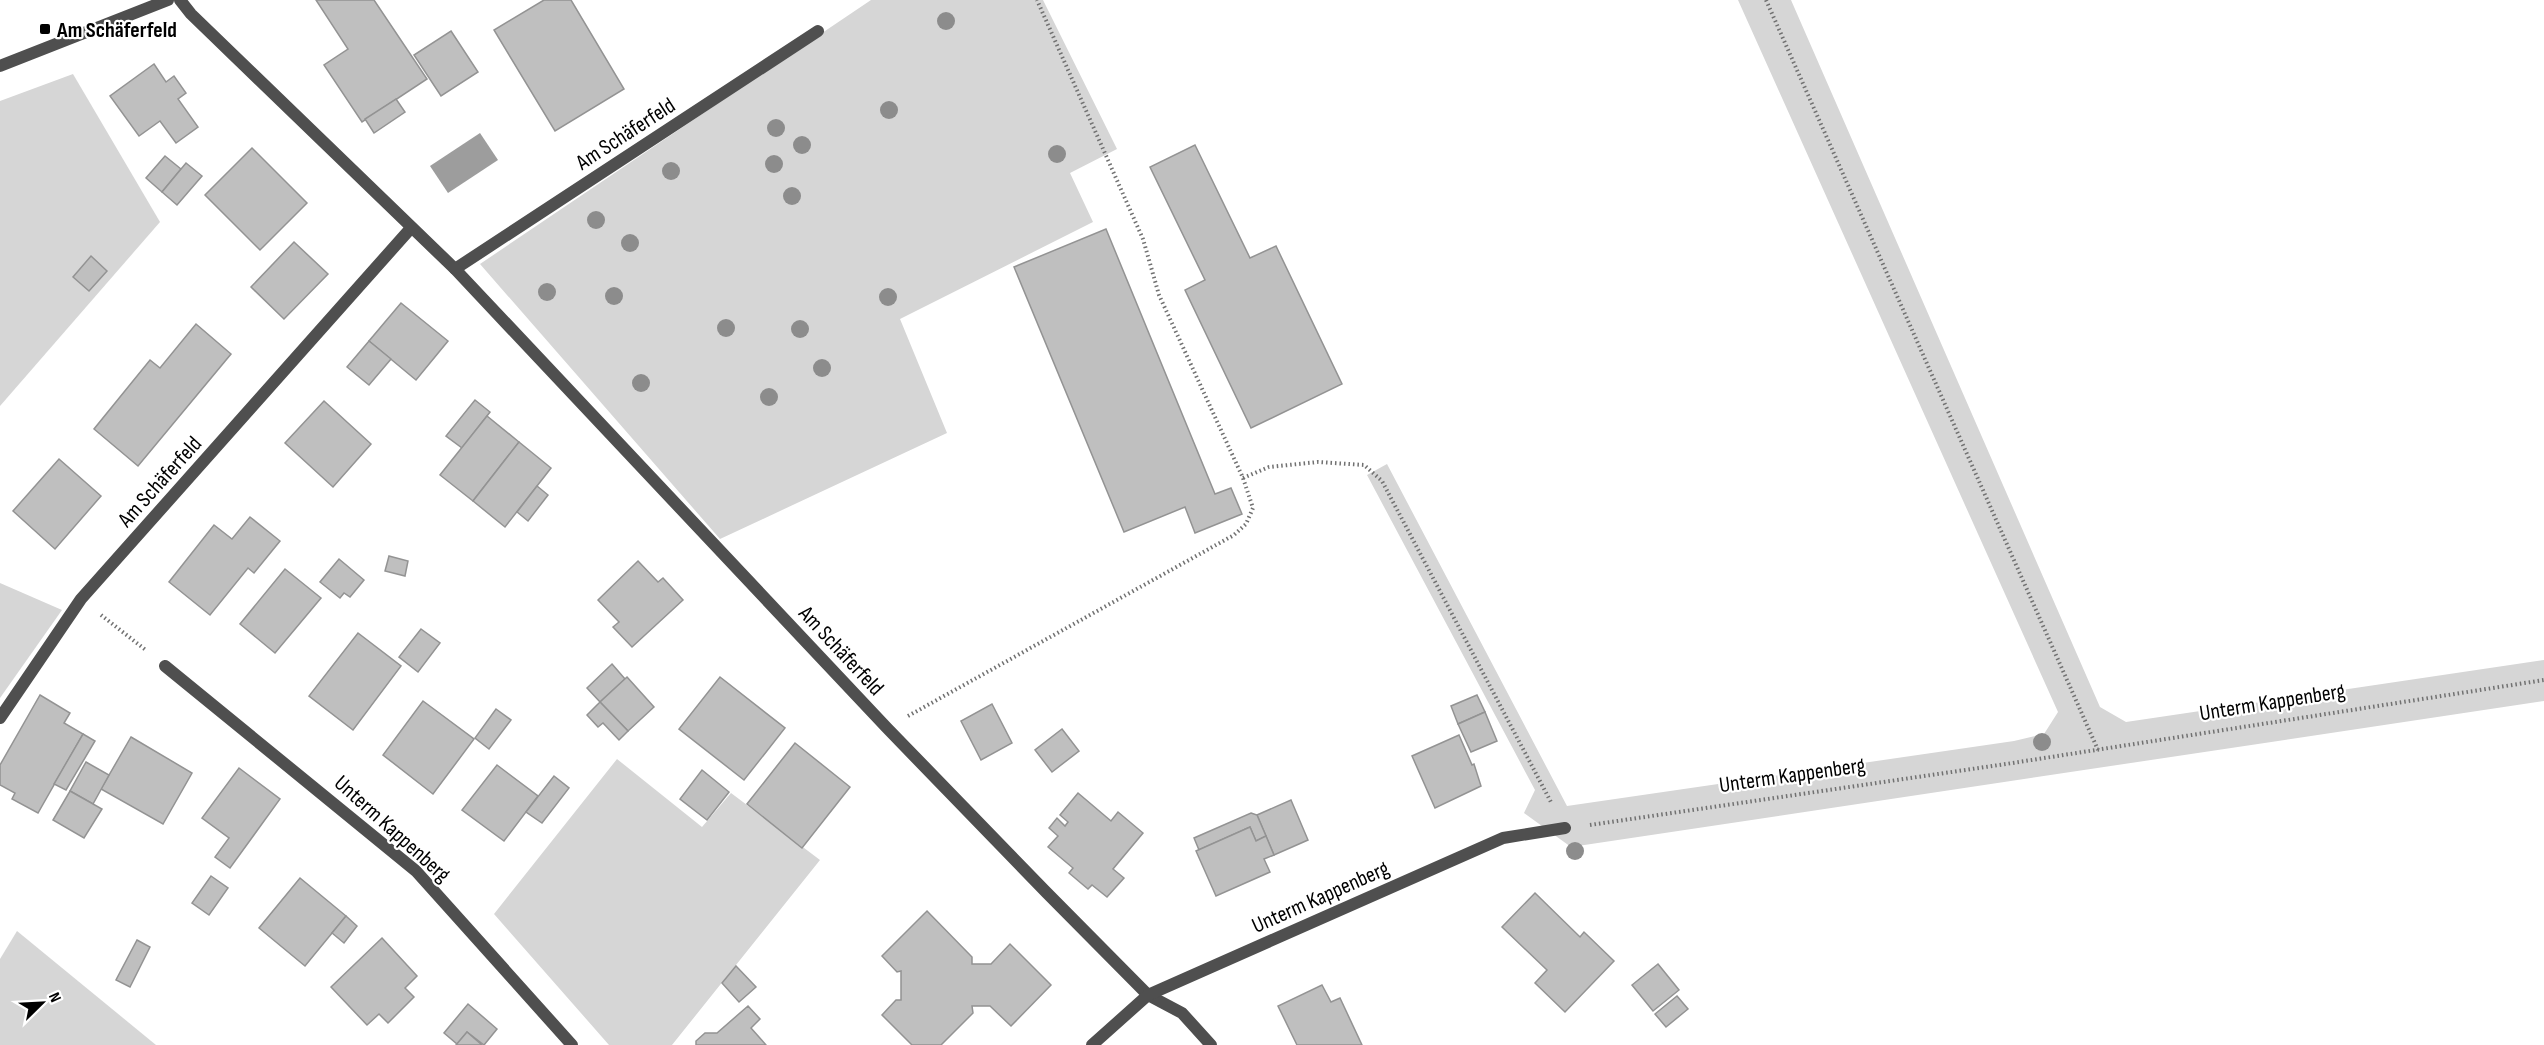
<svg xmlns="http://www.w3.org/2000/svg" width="2544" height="1045" viewBox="0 0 2544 1045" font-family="'Sofia Sans Condensed',sans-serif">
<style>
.green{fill:#d6d6d6}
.water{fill:#9d9d9d}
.building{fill:#bfbfbf;stroke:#939393;stroke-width:1.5}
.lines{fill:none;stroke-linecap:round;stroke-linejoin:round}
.path{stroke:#717171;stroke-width:4;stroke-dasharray:1.5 3;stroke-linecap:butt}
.service{stroke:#4f4f4f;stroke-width:12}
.minor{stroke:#4f4f4f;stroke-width:12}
.tree{fill:#8c8c8c}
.poi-dot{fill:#000;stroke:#fff;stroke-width:2}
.labels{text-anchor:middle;stroke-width:4.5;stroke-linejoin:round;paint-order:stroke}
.poi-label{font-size:22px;font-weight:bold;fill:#000;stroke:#fff;text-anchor:start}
.street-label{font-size:22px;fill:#000;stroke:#fff}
</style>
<rect width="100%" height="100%" fill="#fff"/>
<g class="green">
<path d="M 871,0 L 1043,0 L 1117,149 L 1070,173 L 1093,222 L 900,319 L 947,433 L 720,539 L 480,264 Z"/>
<path d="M 1738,0 L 1791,0 L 2100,707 L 2126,722 L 2544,660 L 2544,701 L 1571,847 L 1524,813 L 1535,790 L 1367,475 L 1387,464 L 1567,806 L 2014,741 L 2044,734 L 2058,712 Z"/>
<path d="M 73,74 L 160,222 L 0,406 L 0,101 Z"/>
<path d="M 0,583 L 62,610 L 0,698 Z"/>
<path d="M 617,759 L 702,827 L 731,793 L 820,860 L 672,1045 L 609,1045 L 494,914 Z"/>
<path d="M 17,931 L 156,1045 L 0,1045 L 0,959 Z"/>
</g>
<path class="water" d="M 480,133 L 498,160 L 448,193 L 430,166 Z"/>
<g class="building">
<path d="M 316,0 L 374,0 L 427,79 L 362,122 L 324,65 L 348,49 Z"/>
<path d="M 544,0 L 571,0 L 624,89 L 555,131 L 494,30 Z"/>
<path d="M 451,31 L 478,72 L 441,96 L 414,55 Z"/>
<path d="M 154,64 L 166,82 L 174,76 L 186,93 L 178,99 L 198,127 L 176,143 L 160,121 L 139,136 L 110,96 Z"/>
<path d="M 396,99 L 405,112 L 374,133 L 365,119 Z"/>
<path d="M 1195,145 L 1250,258 L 1276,246 L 1342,384 L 1251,428 L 1185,290 L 1205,280 L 1150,167 Z"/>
<path d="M 252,148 L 307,203 L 260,250 L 205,195 Z"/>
<path d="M 165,156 L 181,169 L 162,192 L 146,178 Z"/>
<path d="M 186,163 L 202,176 L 177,205 L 162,192 Z"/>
<path d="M 1106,229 L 1215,494 L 1231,488 L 1242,514 L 1195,533 L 1185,507 L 1124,532 L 1014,267 Z"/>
<path d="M 294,242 L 328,274 L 284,319 L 251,287 Z"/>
<path d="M 91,256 L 107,271 L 89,291 L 73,277 Z"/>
<path d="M 401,303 L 448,341 L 416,380 L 369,341 Z"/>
<path d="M 196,324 L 231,354 L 138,466 L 94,429 L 150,360 L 160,368 Z"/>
<path d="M 369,341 L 391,359 L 369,385 L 347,367 Z"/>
<path d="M 475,400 L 490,412 L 462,448 L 446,436 Z"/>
<path d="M 324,401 L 371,444 L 333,487 L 285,443 Z"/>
<path d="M 487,416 L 519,442 L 473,501 L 440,475 Z"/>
<path d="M 519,442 L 551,468 L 505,527 L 473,501 Z"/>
<path d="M 59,459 L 101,496 L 55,549 L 13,511 Z"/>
<path d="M 537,486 L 548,495 L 528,521 L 517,512 Z"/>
<path d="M 250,517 L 280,541 L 254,573 L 248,568 L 210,615 L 169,582 L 214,525 L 232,539 Z"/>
<path d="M 389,556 L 408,561 L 405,576 L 385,571 Z"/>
<path d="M 339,559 L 364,580 L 350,597 L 344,593 L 340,598 L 320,582 Z"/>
<path d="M 638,561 L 658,582 L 663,578 L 683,600 L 632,647 L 613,627 L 619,622 L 598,600 Z"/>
<path d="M 285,569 L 321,598 L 275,653 L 240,624 Z"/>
<path d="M 421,629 L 440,643 L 418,672 L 399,657 Z"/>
<path d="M 358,633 L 401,666 L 353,730 L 309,696 Z"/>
<path d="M 612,664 L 625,679 L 600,702 L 587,688 Z"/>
<path d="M 627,677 L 654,707 L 628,731 L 600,702 Z"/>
<path d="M 720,677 L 785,728 L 744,780 L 679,729 Z"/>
<path d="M 40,695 L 70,713 L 64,723 L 83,734 L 38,813 L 12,799 L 15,793 L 0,785 L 0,765 Z"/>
<path d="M 1477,695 L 1485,712 L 1458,724 L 1451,706 Z"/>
<path d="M 423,701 L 474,739 L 433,794 L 383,755 Z"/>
<path d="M 600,702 L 628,731 L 619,740 L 603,723 L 598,727 L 587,715 Z"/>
<path d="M 992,704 L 1012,743 L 981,760 L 961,721 Z"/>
<path d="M 496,709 L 511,720 L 489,749 L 475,738 Z"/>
<path d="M 1485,712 L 1497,741 L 1471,752 L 1458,724 Z"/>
<path d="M 1062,729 L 1079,751 L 1052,772 L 1035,750 Z"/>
<path d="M 83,734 L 95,741 L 66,790 L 54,784 Z"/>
<path d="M 1459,735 L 1472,765 L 1474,764 L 1481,786 L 1435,808 L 1412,756 Z"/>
<path d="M 131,737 L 192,773 L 163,824 L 101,789 Z"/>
<path d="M 795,743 L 850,787 L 802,848 L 747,804 Z"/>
<path d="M 86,762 L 109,775 L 93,804 L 70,791 Z"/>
<path d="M 497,765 L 538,796 L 504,841 L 462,810 Z"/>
<path d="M 239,768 L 280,799 L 230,868 L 215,857 L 229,838 L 202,818 Z"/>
<path d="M 702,770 L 729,792 L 707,820 L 680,799 Z"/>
<path d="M 554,776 L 569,788 L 542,823 L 526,812 Z"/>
<path d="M 70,791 L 102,809 L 84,838 L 53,820 Z"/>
<path d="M 1078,793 L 1111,821 L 1118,812 L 1143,833 L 1113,869 L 1124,878 L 1107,897 L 1092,885 L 1088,889 L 1069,873 L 1073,868 L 1048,847 L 1058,836 L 1049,828 L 1057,818 L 1065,826 L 1068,822 L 1060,815 Z"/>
<path d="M 1291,800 L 1308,840 L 1274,855 L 1257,815 Z"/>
<path d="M 1251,813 L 1257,815 L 1266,836 L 1256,841 L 1250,827 L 1199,850 L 1194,838 Z"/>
<path d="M 1250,827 L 1256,841 L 1266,836 L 1274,855 L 1264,859 L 1270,872 L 1216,896 L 1196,851 Z"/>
<path d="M 211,876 L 228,888 L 209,915 L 192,903 Z"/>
<path d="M 300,878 L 346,916 L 305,966 L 259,928 Z"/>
<path d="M 1535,893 L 1580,937 L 1584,932 L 1614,961 L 1565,1012 L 1535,983 L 1547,970 L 1502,927 Z"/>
<path d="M 927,911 L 972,957 L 972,964 L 991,964 L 1010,944 L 1051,985 L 1011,1026 L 990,1006 L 972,1006 L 973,1013 L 941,1045 L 912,1045 L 882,1015 L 896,1000 L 901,1000 L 901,971 L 897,972 L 882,956 Z"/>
<path d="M 346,916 L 357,926 L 344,943 L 332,933 Z"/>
<path d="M 382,938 L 417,976 L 405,988 L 414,997 L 388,1023 L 379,1014 L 367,1025 L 331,987 Z"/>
<path d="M 137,940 L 150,947 L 130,987 L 116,980 Z"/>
<path d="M 1658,964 L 1679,990 L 1653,1011 L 1632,985 Z"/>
<path d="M 736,966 L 756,987 L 739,1002 L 722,983 Z"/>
<path d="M 1322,985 L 1331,1002 L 1340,998 L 1362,1045 L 1297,1045 L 1278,1006 Z"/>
<path d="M 1677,996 L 1688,1009 L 1666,1027 L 1655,1014 Z"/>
<path d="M 468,1004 L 497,1029 L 484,1045 L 467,1032 L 457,1044 L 444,1033 Z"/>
<path d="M 748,1006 L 760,1019 L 751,1028 L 766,1045 L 696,1045 L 696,1041 L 705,1033 L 717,1033 Z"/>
<path d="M 467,1032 L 482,1045 L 456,1045 Z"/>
</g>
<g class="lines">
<g class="path">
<path d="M 1766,0 L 2098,750"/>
<path d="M 1243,478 L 1269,467 L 1318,462 L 1364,465 L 1382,481 L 1552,804"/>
<path d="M 101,615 L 147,651"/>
<path d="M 908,716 L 1234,535 L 1246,524 L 1253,508 L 1243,478 L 1159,295 L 1143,239 L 1037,0"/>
<path d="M 1590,825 L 2006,764 L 2544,680"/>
</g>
<g class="service">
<path d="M 455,269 L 818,31"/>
<path d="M 0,718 L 81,599 L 411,228"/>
</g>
<g class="minor">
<path d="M 180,0 L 191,14 L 455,269 L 887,728 L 1046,892 L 1148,995 L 1182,1013 L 1211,1045"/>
<path d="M 0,66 L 168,0"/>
<path d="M 165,666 L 416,871 L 572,1045"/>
<path d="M 1092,1045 L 1148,995 L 1503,838 L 1565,828"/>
</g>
</g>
<g class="tree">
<circle cx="946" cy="21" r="9"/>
<circle cx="889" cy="110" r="9"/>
<circle cx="776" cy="128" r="9"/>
<circle cx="802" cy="145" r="9"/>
<circle cx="1057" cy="154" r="9"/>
<circle cx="774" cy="164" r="9"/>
<circle cx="671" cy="171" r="9"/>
<circle cx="792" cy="196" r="9"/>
<circle cx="596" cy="220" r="9"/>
<circle cx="630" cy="243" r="9"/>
<circle cx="547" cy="292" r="9"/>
<circle cx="614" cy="296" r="9"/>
<circle cx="888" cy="297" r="9"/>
<circle cx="726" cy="328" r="9"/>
<circle cx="800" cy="329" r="9"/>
<circle cx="822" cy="368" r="9"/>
<circle cx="641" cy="383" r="9"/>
<circle cx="769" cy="397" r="9"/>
<circle cx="2042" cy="742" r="9"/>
<circle cx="1575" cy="851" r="9"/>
</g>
<rect class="poi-dot" x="39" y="23" width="12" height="12" rx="3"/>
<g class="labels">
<g class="poi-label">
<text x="57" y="37">Am Schäferfeld</text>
</g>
<g class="street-label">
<text transform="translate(625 133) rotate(-33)" y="8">Am Schäferfeld</text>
<text transform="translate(159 481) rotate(-48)" y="8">Am Schäferfeld</text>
<text transform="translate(842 650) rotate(47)" y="8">Am Schäferfeld</text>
<text transform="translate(2272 701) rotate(-9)" y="8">Unterm Kappenberg</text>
<text transform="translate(1792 774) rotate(-8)" y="8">Unterm Kappenberg</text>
<text transform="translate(393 828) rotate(42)" y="8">Unterm Kappenberg</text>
<text transform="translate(1320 896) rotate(-24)" y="8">Unterm Kappenberg</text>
</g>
</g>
<g transform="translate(42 1003) rotate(66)" stroke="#ffffff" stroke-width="4.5" paint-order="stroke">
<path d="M0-4.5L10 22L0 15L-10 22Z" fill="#000000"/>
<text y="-9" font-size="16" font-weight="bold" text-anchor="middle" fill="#000000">N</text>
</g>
</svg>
